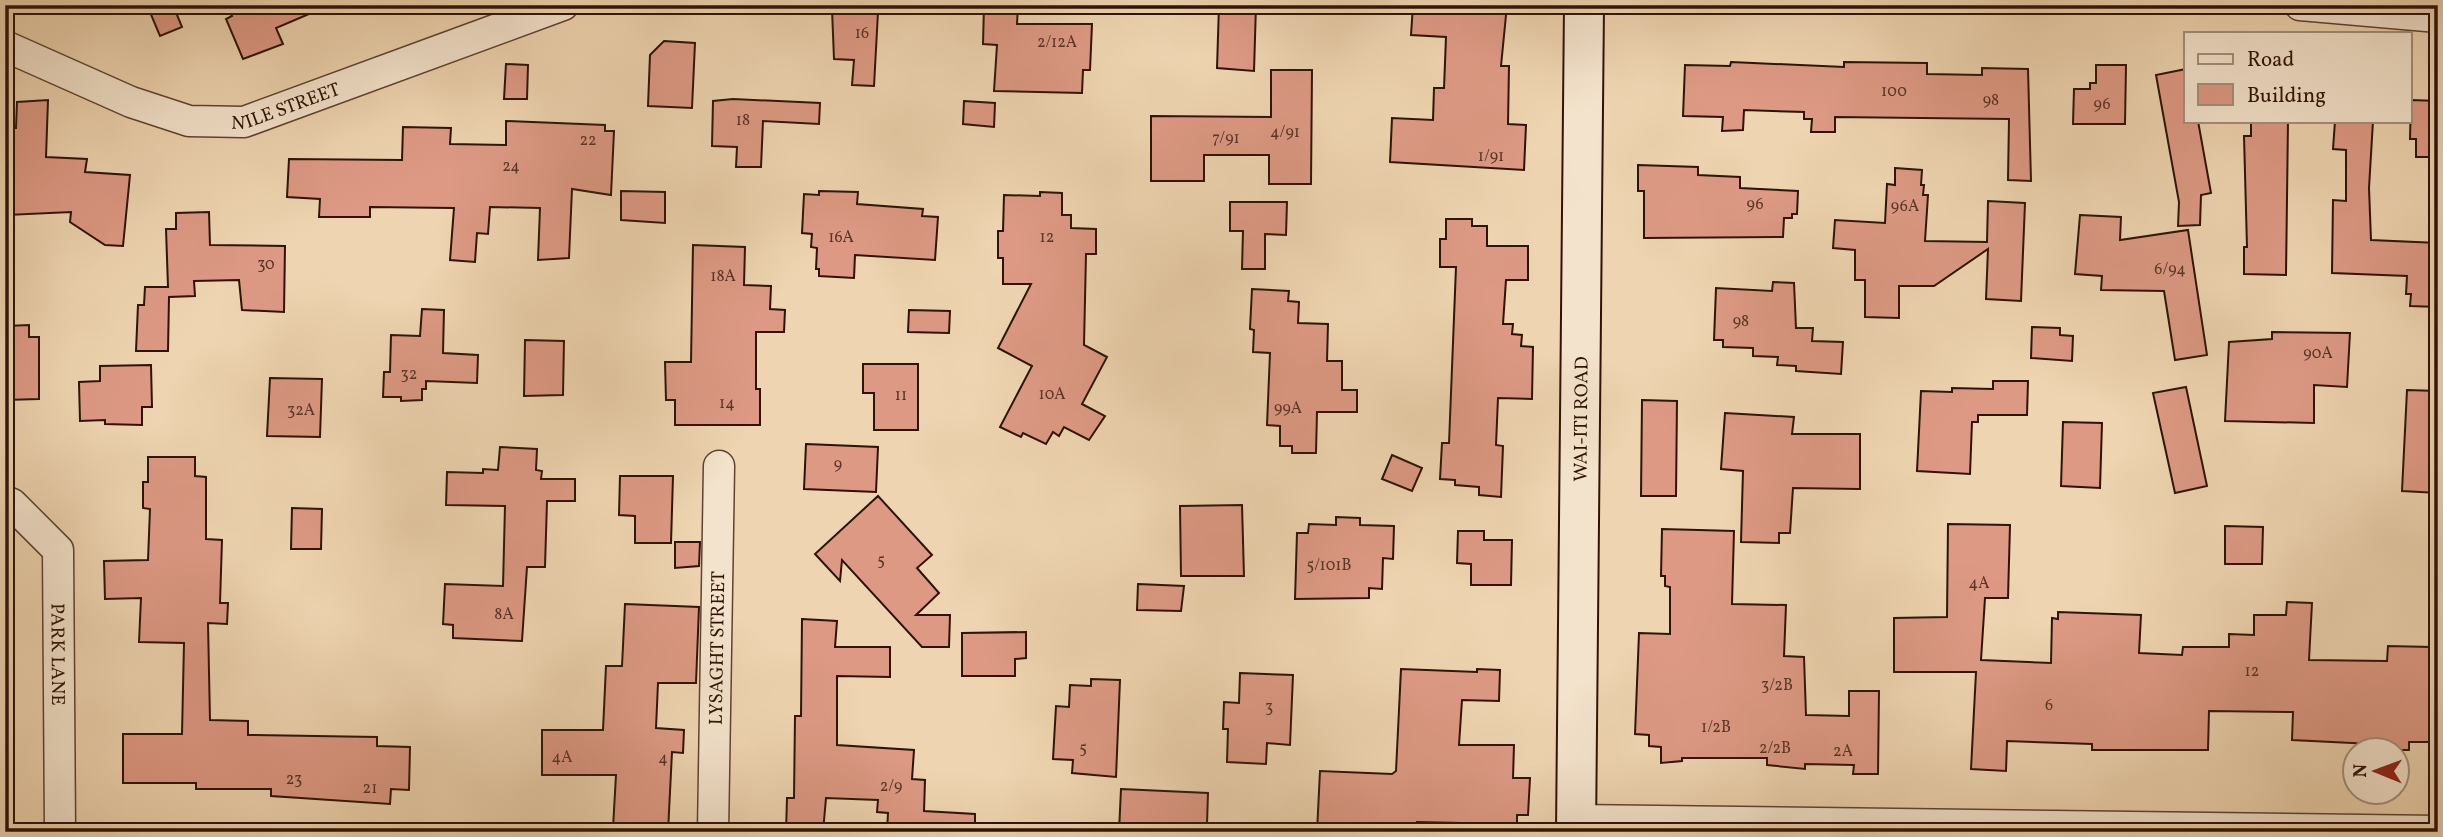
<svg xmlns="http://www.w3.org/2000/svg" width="2443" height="837" viewBox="0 0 2443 837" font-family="Vollkorn,serif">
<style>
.building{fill:#dd9984;stroke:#2e1306;stroke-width:2}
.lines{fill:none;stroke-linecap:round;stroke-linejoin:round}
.minor-casing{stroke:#5e4330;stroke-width:33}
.secondary-casing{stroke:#2e1306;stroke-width:42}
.minor{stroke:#f4e3cc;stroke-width:30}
.secondary{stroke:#f4e3cc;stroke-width:38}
.labels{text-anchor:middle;stroke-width:7;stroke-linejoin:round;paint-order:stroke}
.number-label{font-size:16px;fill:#5a3426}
.street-label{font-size:19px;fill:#2e1306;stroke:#f4e3cc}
</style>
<rect width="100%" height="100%" fill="#eed4b0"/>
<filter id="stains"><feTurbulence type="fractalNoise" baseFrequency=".00286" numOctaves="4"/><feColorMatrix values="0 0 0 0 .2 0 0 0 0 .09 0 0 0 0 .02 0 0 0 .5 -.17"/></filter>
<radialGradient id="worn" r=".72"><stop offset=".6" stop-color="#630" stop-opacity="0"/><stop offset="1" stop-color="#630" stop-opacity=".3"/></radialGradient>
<g class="building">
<path d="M 147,5 L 173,5 L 182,27 L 160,36 Z"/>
<path d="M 227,5 L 330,5 L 276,28 L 283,44 L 243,59 L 226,19 L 232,16 Z"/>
<path d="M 984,5 L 1018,5 L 1017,24 L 1092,24 L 1090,70 L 1083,70 L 1082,93 L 994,91 L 997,45 L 983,44 Z"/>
<path d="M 1219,5 L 1256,5 L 1254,71 L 1217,68 Z"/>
<path d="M 1413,5 L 1507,5 L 1501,66 L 1509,66 L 1508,124 L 1526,125 L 1524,170 L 1390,162 L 1392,118 L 1433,120 L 1434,88 L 1444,88 L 1446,37 L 1411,35 Z"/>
<path d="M 832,9 L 878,12 L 874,86 L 852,85 L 854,60 L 834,59 Z"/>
<path d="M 664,41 L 695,43 L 692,108 L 648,106 L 650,55 Z"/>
<path d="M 1731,62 L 1844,67 L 1844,62 L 1927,63 L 1927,74 L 1982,75 L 1982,68 L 2028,69 L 2031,181 L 2008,180 L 2009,119 L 1835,117 L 1835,132 L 1811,132 L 1812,119 L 1804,119 L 1804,112 L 1744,110 L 1743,130 L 1722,131 L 1723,117 L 1683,116 L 1685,65 L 1730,66 Z"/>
<path d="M 506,64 L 528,65 L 527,99 L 504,99 Z"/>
<path d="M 2096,65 L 2126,65 L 2125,124 L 2073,124 L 2074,89 L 2090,89 L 2090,83 L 2096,83 Z"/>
<path d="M 2186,69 L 2186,121 L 2198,121 L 2211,193 L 2201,195 L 2200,225 L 2178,226 L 2179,202 L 2156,75 Z"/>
<path d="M 1271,70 L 1312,70 L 1311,184 L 1269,184 L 1269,155 L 1204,155 L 1204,181 L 1151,181 L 1151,116 L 1271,117 Z"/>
<path d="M 733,99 L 820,103 L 819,124 L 763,121 L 761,167 L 736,167 L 737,147 L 712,146 L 713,101 Z"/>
<path d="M 48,100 L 46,157 L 87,159 L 85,172 L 130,175 L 123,246 L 105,245 L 70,222 L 71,212 L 7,215 L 5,176 L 8,176 L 9,128 L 16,128 L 17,102 Z"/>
<path d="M 2411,100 L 2438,101 L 2438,157 L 2416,157 L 2416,139 L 2410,139 Z"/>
<path d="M 964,101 L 995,103 L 994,127 L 963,124 Z"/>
<path d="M 506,121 L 605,125 L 605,131 L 614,131 L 611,195 L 572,189 L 569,258 L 538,260 L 540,208 L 490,207 L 488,234 L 477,233 L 475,262 L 450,260 L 454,208 L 370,207 L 370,217 L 319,217 L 320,199 L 287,197 L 289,159 L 402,160 L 403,127 L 451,128 L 450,144 L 506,145 Z"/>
<path d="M 2251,121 L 2288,121 L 2286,275 L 2244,274 L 2244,247 L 2247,247 L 2244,136 L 2251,136 Z"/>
<path d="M 2335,121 L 2373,121 L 2369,188 L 2371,240 L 2438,243 L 2438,307 L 2410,306 L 2411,294 L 2406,294 L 2407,276 L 2332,273 L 2333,200 L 2346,201 L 2346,150 L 2333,149 Z"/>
<path d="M 1638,165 L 1698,167 L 1698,175 L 1740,177 L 1740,188 L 1798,191 L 1797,214 L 1792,214 L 1792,218 L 1784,218 L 1783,237 L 1644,238 L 1644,191 L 1638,191 Z"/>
<path d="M 1895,168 L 1922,170 L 1921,185 L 1924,185 L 1923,195 L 1928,195 L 1925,241 L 1987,242 L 1988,201 L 2025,203 L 2021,301 L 1986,299 L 1988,249 L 1934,286 L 1899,286 L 1899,318 L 1865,317 L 1865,280 L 1855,280 L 1855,250 L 1833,248 L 1835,220 L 1885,223 L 1887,184 L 1895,185 Z"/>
<path d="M 621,191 L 665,192 L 665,223 L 621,220 Z"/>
<path d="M 819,191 L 858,192 L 857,204 L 923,209 L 922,216 L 938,217 L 935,260 L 855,255 L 854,278 L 819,276 L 819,269 L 816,269 L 817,248 L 811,247 L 812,234 L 802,233 L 804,194 L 819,195 Z"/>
<path d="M 1040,192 L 1062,193 L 1062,215 L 1071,215 L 1071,228 L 1096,229 L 1096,254 L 1086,254 L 1084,345 L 1107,357 L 1082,404 L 1105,416 L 1089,440 L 1064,427 L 1059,436 L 1053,432 L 1046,444 L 1023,433 L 1021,437 L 1000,427 L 1032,366 L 998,348 L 1031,284 L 1003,284 L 1003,258 L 998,258 L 998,231 L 1003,231 L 1004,195 L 1040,196 Z"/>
<path d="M 1230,202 L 1287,202 L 1286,235 L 1265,234 L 1265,269 L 1242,269 L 1243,231 L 1230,231 Z"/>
<path d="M 209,212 L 210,245 L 285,246 L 284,312 L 242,310 L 239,280 L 194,281 L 195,296 L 169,297 L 168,351 L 136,351 L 138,305 L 144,305 L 145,287 L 168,287 L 166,229 L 176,229 L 176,213 Z"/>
<path d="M 2080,215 L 2121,217 L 2120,240 L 2188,230 L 2207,355 L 2175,360 L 2164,291 L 2101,290 L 2102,276 L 2075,274 Z"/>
<path d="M 1446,219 L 1472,219 L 1472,226 L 1487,226 L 1487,246 L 1528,246 L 1528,280 L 1506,280 L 1503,324 L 1513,324 L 1512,334 L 1522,335 L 1521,346 L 1533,347 L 1532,399 L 1498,398 L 1496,445 L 1503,446 L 1501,497 L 1479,495 L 1479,487 L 1455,485 L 1455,480 L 1440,479 L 1442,443 L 1449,443 L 1456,267 L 1440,267 L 1440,239 L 1446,239 Z"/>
<path d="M 693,245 L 745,247 L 744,285 L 771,286 L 770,309 L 785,310 L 784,332 L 756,332 L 756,389 L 760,389 L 760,425 L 675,425 L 675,400 L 666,400 L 665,362 L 691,362 Z"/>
<path d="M 1773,282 L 1794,283 L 1796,328 L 1813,328 L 1812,341 L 1843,342 L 1841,374 L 1796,371 L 1796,366 L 1777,365 L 1778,357 L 1753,356 L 1753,348 L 1723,347 L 1723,340 L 1714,340 L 1716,288 L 1772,291 Z"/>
<path d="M 1252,289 L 1289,291 L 1288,301 L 1299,302 L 1298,323 L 1328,324 L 1327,361 L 1342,361 L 1342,390 L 1357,390 L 1357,412 L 1317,412 L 1316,453 L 1292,453 L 1292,446 L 1280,446 L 1280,426 L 1267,425 L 1270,353 L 1253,352 L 1254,330 L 1250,329 Z"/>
<path d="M 422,309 L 444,310 L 443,353 L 478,355 L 477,383 L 426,381 L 426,389 L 422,389 L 422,400 L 401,401 L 401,397 L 383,397 L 384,372 L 390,372 L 391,335 L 420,336 Z"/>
<path d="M 909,310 L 950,311 L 949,333 L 908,332 Z"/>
<path d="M 29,325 L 29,337 L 39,337 L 39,399 L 5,400 L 5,326 Z"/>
<path d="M 2032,327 L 2060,328 L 2060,335 L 2073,336 L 2072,361 L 2031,358 Z"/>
<path d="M 2272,332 L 2350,333 L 2347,387 L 2314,385 L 2314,423 L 2225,421 L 2229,342 L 2272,339 Z"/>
<path d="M 525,340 L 564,341 L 563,395 L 524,396 Z"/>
<path d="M 863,364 L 918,364 L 918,430 L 874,430 L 874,393 L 863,393 Z"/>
<path d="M 151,365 L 152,407 L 142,407 L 142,425 L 105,424 L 105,420 L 80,421 L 79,382 L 100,381 L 100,366 Z"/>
<path d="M 270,378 L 322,379 L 320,437 L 267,436 Z"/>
<path d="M 1993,381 L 2028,381 L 2027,415 L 1978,415 L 1978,422 L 1972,422 L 1970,474 L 1917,471 L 1921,391 L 1952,392 L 1952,388 L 1993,389 Z"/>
<path d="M 2186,387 L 2207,486 L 2175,493 L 2153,393 Z"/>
<path d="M 2407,390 L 2438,391 L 2438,493 L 2402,491 Z"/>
<path d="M 1642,400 L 1677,401 L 1676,496 L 1641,496 Z"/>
<path d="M 1725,413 L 1794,417 L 1792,434 L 1860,434 L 1860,489 L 1793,488 L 1790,533 L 1779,533 L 1779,543 L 1741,542 L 1743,471 L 1721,469 Z"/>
<path d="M 2063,422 L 2102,423 L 2100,488 L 2061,486 Z"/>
<path d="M 806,444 L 878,447 L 876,492 L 804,489 Z"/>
<path d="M 500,447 L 537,449 L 536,470 L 542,471 L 541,479 L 575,479 L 575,501 L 547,501 L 545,567 L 527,567 L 522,641 L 453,638 L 453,625 L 443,624 L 445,584 L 503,586 L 505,506 L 446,505 L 447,472 L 483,473 L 483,469 L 498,470 Z"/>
<path d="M 1392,455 L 1422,468 L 1412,491 L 1382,479 Z"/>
<path d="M 148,457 L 195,457 L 195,476 L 206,477 L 206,539 L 222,540 L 220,603 L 228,603 L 227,624 L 208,623 L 210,720 L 248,721 L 248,735 L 377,737 L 377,746 L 410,747 L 409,790 L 391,789 L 390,804 L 271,796 L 271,789 L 196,789 L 196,783 L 123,783 L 123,734 L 182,734 L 184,643 L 139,642 L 141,598 L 105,599 L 104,561 L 148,560 L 150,509 L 143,508 L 143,482 L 148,482 Z"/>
<path d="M 620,476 L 673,476 L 671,543 L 635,543 L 635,516 L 619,515 Z"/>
<path d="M 878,496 L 932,555 L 917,568 L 939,593 L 916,615 L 950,615 L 949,647 L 922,647 L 842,560 L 840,581 L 815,554 Z"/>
<path d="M 1242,505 L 1244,576 L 1181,576 L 1180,506 Z"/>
<path d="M 292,508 L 322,509 L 321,549 L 291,549 Z"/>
<path d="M 1336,517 L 1360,518 L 1360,525 L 1394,526 L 1393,559 L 1383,558 L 1382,589 L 1369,588 L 1369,598 L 1295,599 L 1297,533 L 1308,533 L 1309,524 L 1336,525 Z"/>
<path d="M 1948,524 L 2010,525 L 2008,598 L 1985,598 L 1981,660 L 2051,663 L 2052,618 L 2058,619 L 2058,612 L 2141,615 L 2139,653 L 2182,655 L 2183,647 L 2229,647 L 2229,634 L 2254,635 L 2254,615 L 2286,615 L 2287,602 L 2312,603 L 2309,660 L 2387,661 L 2388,646 L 2431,647 L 2430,691 L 2438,691 L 2438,742 L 2409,742 L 2409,750 L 2372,750 L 2372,744 L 2292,740 L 2293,712 L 2209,711 L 2208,750 L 2092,750 L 2092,744 L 2007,741 L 2006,771 L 1971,769 L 1976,672 L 1894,672 L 1894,618 L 1947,617 Z"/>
<path d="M 2225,526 L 2263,527 L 2262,564 L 2225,564 Z"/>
<path d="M 1662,529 L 1734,531 L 1732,604 L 1786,605 L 1784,656 L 1804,657 L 1806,715 L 1849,716 L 1849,691 L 1879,691 L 1878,774 L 1853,774 L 1854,765 L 1805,764 L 1805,769 L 1767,765 L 1767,758 L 1682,758 L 1682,761 L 1661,763 L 1661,747 L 1649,746 L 1649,735 L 1635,734 L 1639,633 L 1670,634 L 1670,587 L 1665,586 L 1665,576 L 1661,576 Z"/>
<path d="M 1458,531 L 1484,531 L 1484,540 L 1512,540 L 1511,585 L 1471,585 L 1471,564 L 1457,563 Z"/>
<path d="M 675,542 L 700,542 L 699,566 L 675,568 Z"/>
<path d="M 1138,584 L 1184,586 L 1181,611 L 1137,610 Z"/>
<path d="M 625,604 L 699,607 L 696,683 L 658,683 L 656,728 L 684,730 L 683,753 L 672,752 L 668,832 L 619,832 L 619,829 L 613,828 L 616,775 L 542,775 L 542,730 L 603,730 L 606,666 L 622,666 Z"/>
<path d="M 802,619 L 837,621 L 835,647 L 890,647 L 890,677 L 837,676 L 837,745 L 914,750 L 912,779 L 925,780 L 924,811 L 975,814 L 975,832 L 887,832 L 888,813 L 877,812 L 878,800 L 826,798 L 823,832 L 786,832 L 787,798 L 794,798 L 795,716 L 801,716 Z"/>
<path d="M 1026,632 L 1026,658 L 1015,659 L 1015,676 L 962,676 L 962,633 Z"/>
<path d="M 1401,669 L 1477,672 L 1477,669 L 1500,670 L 1499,701 L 1462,700 L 1459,745 L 1514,745 L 1513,778 L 1530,778 L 1528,815 L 1517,815 L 1517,823 L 1501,825 L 1501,828 L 1462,828 L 1462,823 L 1417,822 L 1417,832 L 1317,832 L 1320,771 L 1392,774 L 1396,771 Z"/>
<path d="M 1240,673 L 1293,675 L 1290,745 L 1267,743 L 1266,764 L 1227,762 L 1228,729 L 1223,729 L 1224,702 L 1239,703 Z"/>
<path d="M 1091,679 L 1120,680 L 1116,777 L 1072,773 L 1073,760 L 1053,759 L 1056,706 L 1069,707 L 1070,685 L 1091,686 Z"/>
<path d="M 1121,789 L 1208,793 L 1207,824 L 1198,823 L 1197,832 L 1119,832 Z"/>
</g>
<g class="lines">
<defs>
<g id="minor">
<path d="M 2300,5 L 2438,17"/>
<path id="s1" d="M 5,46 L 131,102 L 189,121 L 244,122 L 563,5"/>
<path id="s2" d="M 5,501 L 12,504 L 58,550 L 60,832"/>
<path d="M 1576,820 L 2438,831"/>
<path id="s3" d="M 713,832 L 719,466"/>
</g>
<g id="secondary">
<path id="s4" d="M 1576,832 L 1584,5"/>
</g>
</defs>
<use href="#minor" class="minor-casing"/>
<use href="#secondary" class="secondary-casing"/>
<use href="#minor" class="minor"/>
<use href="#secondary" class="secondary"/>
</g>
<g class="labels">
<g class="number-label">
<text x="862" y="38">16</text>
<text x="1057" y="47">2/12A</text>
<text x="1894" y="96">100</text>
<text x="1991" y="105">98</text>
<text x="2102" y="109">96</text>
<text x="743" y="125">18</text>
<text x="1285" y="137">4/91</text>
<text x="1226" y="143">7/91</text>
<text x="588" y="145">22</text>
<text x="1491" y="161">1/91</text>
<text x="511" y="171">24</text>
<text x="1755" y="209">96</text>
<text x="1905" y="211">96A</text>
<text x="841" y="242">16A</text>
<text x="1047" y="242">12</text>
<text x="266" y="269">30</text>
<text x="2170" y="274">6/94</text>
<text x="723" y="281">18A</text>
<text x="1741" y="326">98</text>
<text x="2318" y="358">90A</text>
<text x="409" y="379">32</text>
<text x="1052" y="399">10A</text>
<text x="901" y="400">11</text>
<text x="727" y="408">14</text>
<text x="1288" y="413">99A</text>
<text x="301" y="415">32A</text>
<text x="838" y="469">9</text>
<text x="881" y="565">5</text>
<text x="1329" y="570">5/101B</text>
<text x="1979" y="588">4A</text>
<text x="504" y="619">8A</text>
<text x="2252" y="676">12</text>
<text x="1777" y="690">3/2B</text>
<text x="2049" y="710">6</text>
<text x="1269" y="712">3</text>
<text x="1716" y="732">1/2B</text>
<text x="1083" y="753">5</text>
<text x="1775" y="753">2/2B</text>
<text x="1843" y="756">2A</text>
<text x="562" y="762">4A</text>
<text x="663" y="763">4</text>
<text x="294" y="784">23</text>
<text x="891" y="791">2/9</text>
<text x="370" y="793">21</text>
</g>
<g class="street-label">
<text dy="7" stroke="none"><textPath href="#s1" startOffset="298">NILE STREET</textPath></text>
<text dy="7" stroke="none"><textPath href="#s4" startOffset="413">WAI-ITI ROAD</textPath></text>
<text dy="7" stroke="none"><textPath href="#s3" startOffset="184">LYSAGHT STREET</textPath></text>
<text dy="7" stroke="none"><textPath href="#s2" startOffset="177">PARK LANE</textPath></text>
</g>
</g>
<rect width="2443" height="837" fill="none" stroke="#eed4b0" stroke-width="28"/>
<rect x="7" y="7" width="2429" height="823" fill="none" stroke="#2e1306" stroke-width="3.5"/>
<rect x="14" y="14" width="2415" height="809" fill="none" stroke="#2e1306" stroke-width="2"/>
<rect x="2184" y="32" width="228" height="91" fill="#f4e3cc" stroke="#a5907d" stroke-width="2"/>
<rect x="2198" y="54" width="35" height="10" fill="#f4e3cc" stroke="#a5907d" stroke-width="2"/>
<text x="2247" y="66" font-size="21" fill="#2e1306">Road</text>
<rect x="2198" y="84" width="35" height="21" fill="#dd9984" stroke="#a5907d" stroke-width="2"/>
<text x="2247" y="102" font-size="21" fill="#2e1306">Building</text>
<g transform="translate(2376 771) rotate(271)"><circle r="33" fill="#f4e3cc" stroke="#a5907d" stroke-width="2"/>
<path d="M0-5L12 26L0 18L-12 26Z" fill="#8f2418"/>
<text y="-10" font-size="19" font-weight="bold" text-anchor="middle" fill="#2e1306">N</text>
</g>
<rect width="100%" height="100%" filter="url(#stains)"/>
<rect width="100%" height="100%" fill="url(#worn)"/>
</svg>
